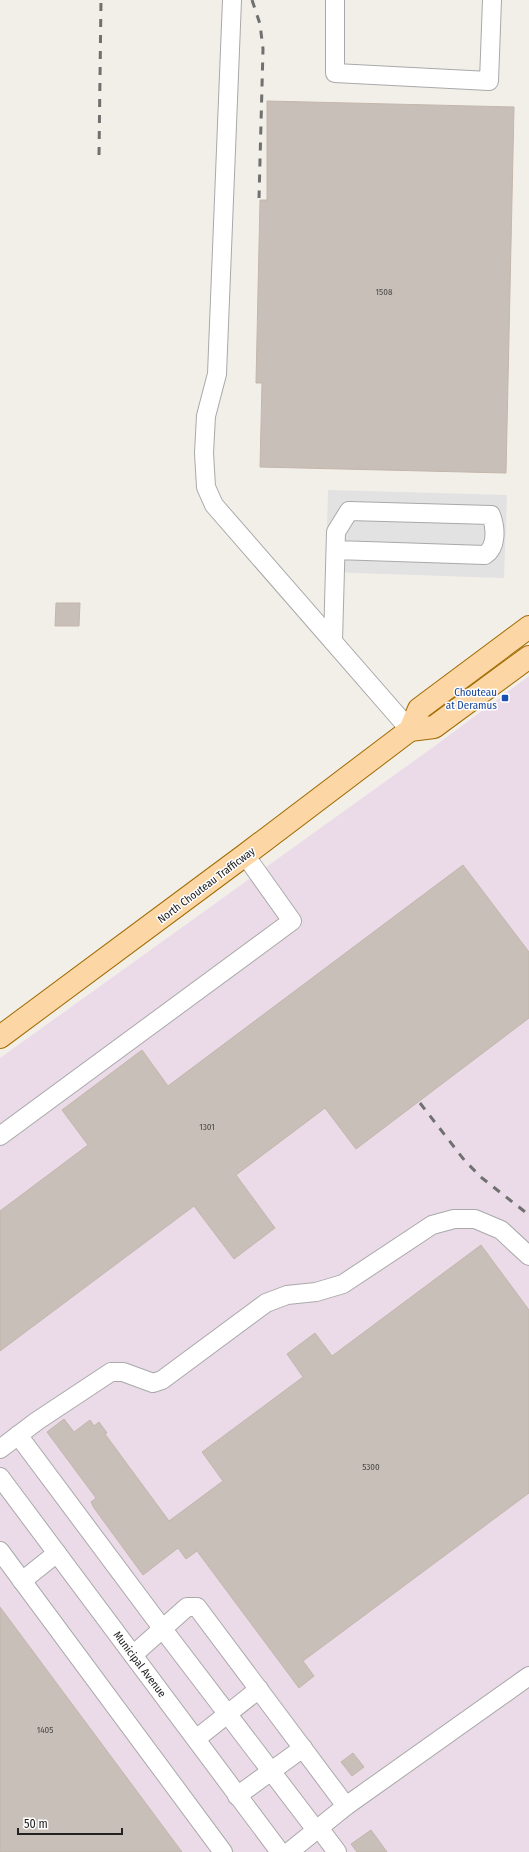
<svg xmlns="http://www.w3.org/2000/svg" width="529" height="1852" viewBox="0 0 529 1852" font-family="'Fira Sans Condensed',sans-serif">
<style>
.industrial{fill:#ebdbe8}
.parking{fill:#e2e2e2}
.building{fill:#c7bfb8;stroke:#c4b6ab}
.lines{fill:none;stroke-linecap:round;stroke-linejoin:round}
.minor-casing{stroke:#a9a9a9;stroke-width:20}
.major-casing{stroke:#a06b00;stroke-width:24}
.minor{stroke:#fff;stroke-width:18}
.major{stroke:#fcd6a4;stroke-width:22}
.rail{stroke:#707070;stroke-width:3;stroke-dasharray:8 8;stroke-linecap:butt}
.transit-dot{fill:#1a4fb4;stroke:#fff;stroke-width:1.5}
.labels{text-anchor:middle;stroke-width:3;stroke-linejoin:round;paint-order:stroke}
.number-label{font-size:9px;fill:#4b4948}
.transit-label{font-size:11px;fill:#164399;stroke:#fff;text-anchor:end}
.street-label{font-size:11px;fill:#222;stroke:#fff}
</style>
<rect width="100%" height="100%" fill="#f2efe9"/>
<path class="industrial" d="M 529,676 L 529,1852 L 0,1852 L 0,1058 L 432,748 Z"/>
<path class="parking" d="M 328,490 L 507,495 L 504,578 L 326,572 Z"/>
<g class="building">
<path d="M 267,101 L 514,107 L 506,473 L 260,467 L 262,383 L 256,383 L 260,200 L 267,200 Z"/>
<path d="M 56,603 L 80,603 L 79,626 L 55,626 Z"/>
<path d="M 463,865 L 529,952 L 529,1018 L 356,1149 L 325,1108 L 236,1175 L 275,1228 L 234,1259 L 194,1206 L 0,1351 L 0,1211 L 88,1145 L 62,1110 L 142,1050 L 168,1086 Z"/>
<path d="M 481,1245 L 529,1310 L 529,1493 L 303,1661 L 314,1676 L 299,1688 L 197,1551 L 186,1559 L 178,1548 L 143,1575 L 94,1508 L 91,1502 L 96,1498 L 47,1432 L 64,1419 L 74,1432 L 90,1420 L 94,1426 L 99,1422 L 107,1433 L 105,1434 L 169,1521 L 223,1481 L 202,1452 L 303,1377 L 287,1354 L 315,1333 L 332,1356 Z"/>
<path d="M 0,1607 L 182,1852 L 0,1852 Z"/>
<path d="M 353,1753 L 364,1767 L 352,1776 L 341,1762 Z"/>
<path d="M 371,1830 L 387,1852 L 357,1852 L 351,1844 Z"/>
</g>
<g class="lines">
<defs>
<g id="minor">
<path d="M 232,0 L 217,374 L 206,416 L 204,453 L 206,487 L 214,505 L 410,730"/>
<path d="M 335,0 L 335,73 L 489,81 L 492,0"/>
<path d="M 333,641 L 336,532 L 349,511 L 491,515 C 496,528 497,547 485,555 L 336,550"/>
<path d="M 0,1136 L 292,921 L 245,855"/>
<path d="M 18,1435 L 162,1628 L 316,1830"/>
<path d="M 0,1449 L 37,1421 L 111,1372 L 123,1372 L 153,1383 L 162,1380 L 266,1303 L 287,1295 L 316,1292 L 343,1284 L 432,1225 L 454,1219 L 475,1219 L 501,1230 L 529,1256"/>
<path d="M 0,1477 L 280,1852"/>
<path d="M 0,1551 L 223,1852"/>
<path d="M 22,1581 L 57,1553"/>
<path d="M 133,1655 L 187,1607 L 197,1607 L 346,1806"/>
<path d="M 196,1739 L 259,1689"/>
<path d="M 237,1796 L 303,1748"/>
<path d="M 319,1828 L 337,1852"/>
<path d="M 289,1852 L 346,1806 L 529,1676"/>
</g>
<g id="major">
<path d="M 410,730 L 434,727 L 529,657"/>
<path d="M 0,1037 L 245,855 L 410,730 L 419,709 L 529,627"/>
</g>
</defs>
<use href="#minor" class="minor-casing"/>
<use href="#major" class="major-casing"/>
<use href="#minor" class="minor"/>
<use href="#major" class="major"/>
<g class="rail">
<path d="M 252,0 L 260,24 L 263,49 L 259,198"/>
<path d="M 99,155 L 101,0"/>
<path d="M 420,1103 L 465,1161 L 482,1178 L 529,1215"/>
</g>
</g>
<rect class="transit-dot" x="501" y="694" width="8" height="8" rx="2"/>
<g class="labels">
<g class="number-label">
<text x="384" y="295">1508</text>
<text x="207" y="1130">1301</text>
<text x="371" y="1470">5300</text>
<text x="45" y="1733">1405</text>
</g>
<g class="transit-label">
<text x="497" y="696">Chouteau<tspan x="497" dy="13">at Deramus</tspan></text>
</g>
<g class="street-label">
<text transform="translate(206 885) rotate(-37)" y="4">North Chouteau Trafficway</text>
<text transform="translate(140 1664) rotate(53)" y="4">Municipal Avenue</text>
</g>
</g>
<path d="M18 1828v6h104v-6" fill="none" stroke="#222222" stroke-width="2"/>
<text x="24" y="1828" font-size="12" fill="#222222" stroke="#ffffff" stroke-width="3" paint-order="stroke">50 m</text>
</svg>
